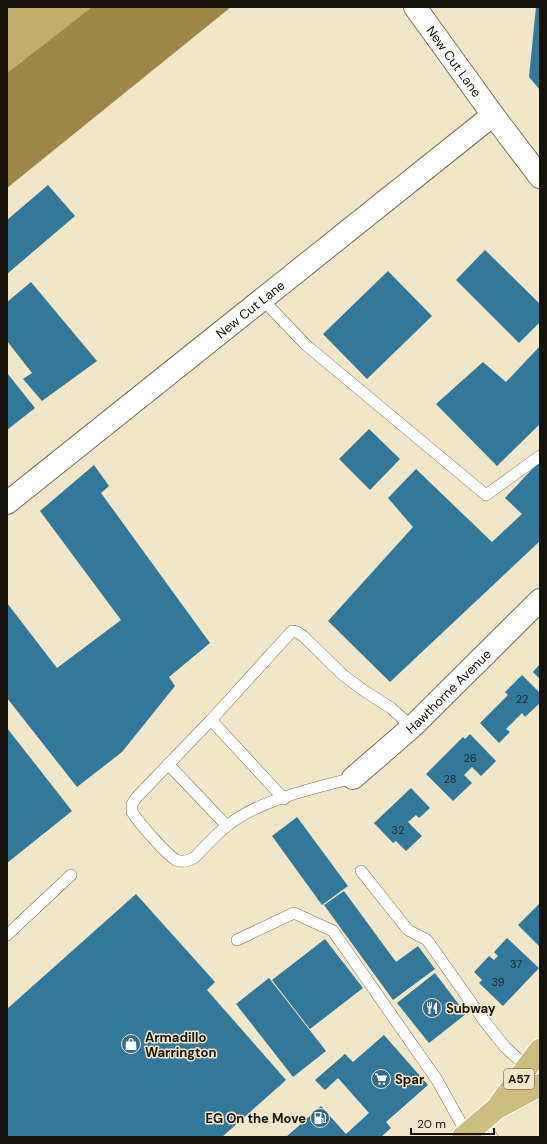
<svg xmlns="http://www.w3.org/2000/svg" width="547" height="1144" viewBox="0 0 547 1144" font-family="'DM Sans',sans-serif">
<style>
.forest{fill:#c2ad6b}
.water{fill:#9c8746}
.building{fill:#32789b}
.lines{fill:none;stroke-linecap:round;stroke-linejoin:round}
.service-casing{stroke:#797054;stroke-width:12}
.minor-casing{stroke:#797054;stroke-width:24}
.primary-casing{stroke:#fff;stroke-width:24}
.service{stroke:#fff;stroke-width:11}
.minor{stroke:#fff;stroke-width:22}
.primary{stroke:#cdbc80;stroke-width:22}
.labels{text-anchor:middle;stroke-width:3;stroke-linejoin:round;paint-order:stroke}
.number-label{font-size:11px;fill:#1c2c2c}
.shield{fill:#f1e6c7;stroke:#575241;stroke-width:1}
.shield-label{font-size:12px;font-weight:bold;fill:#151207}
.street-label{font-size:13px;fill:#151207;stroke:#f1e6c7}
.poi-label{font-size:13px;font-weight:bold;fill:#151207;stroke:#f1e6c7;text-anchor:start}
</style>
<rect width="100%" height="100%" fill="#f1e6c7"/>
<path class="forest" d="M 7,7 L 92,7 L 7,73 Z"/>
<path class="water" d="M 92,7 L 231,7 L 7,188 L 7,73 Z"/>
<g class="building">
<path d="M 536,7 L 540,7 L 540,90 L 529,77 Z"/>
<path d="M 48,185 L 75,216 L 7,274 L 7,220 Z"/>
<path d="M 485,250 L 540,304 L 540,322 L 519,343 L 456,280 Z"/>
<path d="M 388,271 L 432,316 L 367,379 L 323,334 Z"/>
<path d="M 31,282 L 97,361 L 42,401 L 23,379 L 32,373 L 7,341 L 7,302 Z"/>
<path d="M 540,346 L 540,424 L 497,466 L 436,404 L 483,362 L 506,382 Z"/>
<path d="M 7,373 L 35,408 L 7,430 Z"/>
<path d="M 369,429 L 400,459 L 370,490 L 339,459 Z"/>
<path d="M 538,463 L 540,465 L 540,541 L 390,682 L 328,621 L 413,527 L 388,498 L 416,469 L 492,542 L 522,514 L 505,498 Z"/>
<path d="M 94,465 L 109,486 L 101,493 L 210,643 L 169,677 L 175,686 L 122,752 L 77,787 L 7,698 L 7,603 L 57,668 L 121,620 L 40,511 Z"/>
<path d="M 540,664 L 540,679 L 533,672 Z"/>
<path d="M 522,675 L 540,693 L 540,703 L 525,717 L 522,713 L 506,729 L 510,732 L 499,743 L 480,723 L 508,695 L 505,692 Z"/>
<path d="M 7,728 L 72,811 L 7,863 Z"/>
<path d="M 470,734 L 496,761 L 481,776 L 472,767 L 464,775 L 472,783 L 453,801 L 426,774 L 463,737 L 465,739 Z"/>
<path d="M 411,788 L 430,808 L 419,818 L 416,815 L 408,822 L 422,836 L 406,851 L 396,841 L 393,843 L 374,823 Z"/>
<path d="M 297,817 L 348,886 L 322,905 L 272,836 Z"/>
<path d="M 344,891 L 396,962 L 418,946 L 435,969 L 393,1000 L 324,905 Z"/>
<path d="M 136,894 L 215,982 L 207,990 L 286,1080 L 222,1137 L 7,1137 L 7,1009 Z"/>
<path d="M 540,903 L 540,947 L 518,925 Z"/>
<path d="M 507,938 L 539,968 L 503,1006 L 479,983 L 482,980 L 474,972 L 489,956 L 494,960 L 498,956 L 494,952 Z"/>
<path d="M 325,939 L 363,988 L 310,1029 L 272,980 Z"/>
<path d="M 435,973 L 466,1014 L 429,1043 L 397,1003 Z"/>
<path d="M 269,978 L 326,1051 L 293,1077 L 236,1004 Z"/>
<path d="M 384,1035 L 428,1085 L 386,1122 L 391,1128 L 381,1137 L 286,1137 L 321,1106 L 346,1134 L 369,1113 L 338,1078 L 325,1090 L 315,1080 L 345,1054 L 353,1062 Z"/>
</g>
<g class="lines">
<defs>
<g id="service">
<path d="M 262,299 L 306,345 L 486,495 L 540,456"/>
<path d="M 211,720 L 284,799"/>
<path d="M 168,764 L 227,826"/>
<path d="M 353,778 C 315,788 258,800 227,826 C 215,835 205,847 194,858 C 188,861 182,863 176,860 C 166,854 139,823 132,812 L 132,804 L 136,798 L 211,720 L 292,631 L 297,632 L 303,636 L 343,675 L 363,690 L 391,708 L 412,727"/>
<path d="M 361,871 L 408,930 L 427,940 L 485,1022 L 505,1047 L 527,1067"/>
<path d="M 7,935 L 71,875"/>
<path d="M 237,940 L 294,913 L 333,931 L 437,1080 L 467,1134"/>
<path d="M 481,1123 L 492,1137"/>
</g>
<g id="minor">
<path id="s1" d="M 415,7 L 493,115 L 540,177"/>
<path id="s2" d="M 7,503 L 493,115"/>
<path id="s3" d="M 353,778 L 412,727 L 540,600"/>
</g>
<g id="primary">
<path d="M 501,1102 L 540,1050"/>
<path d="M 463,1137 L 497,1108 L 540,1085"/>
</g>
</defs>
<use href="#service" class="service-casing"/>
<use href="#minor" class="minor-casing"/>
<use href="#primary" class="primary-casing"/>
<use href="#service" class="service"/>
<use href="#minor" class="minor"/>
<use href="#primary" class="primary"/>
</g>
<defs>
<symbol id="restaurant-disc" viewBox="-11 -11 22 22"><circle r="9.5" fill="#356a86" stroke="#f1e6c7"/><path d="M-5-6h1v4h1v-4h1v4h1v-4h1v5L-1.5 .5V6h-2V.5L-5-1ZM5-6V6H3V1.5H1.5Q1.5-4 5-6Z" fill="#fff"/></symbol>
<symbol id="shop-disc" viewBox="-11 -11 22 22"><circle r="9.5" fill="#356a86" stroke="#f1e6c7"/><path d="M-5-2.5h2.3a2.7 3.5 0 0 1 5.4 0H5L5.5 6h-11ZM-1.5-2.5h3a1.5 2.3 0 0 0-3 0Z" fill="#fff"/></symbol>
<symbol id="supermarket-disc" viewBox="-11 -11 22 22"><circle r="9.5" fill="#356a86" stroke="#f1e6c7"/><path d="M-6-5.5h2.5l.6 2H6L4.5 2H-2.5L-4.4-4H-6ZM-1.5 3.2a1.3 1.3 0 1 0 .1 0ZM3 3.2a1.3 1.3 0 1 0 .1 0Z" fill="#fff"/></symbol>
<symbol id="fuel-disc" viewBox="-11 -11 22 22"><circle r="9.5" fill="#356a86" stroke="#f1e6c7"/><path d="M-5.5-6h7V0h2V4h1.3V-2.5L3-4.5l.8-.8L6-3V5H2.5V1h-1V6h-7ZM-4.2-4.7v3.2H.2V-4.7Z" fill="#fff"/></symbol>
</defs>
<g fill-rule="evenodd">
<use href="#restaurant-disc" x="421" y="997" width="22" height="22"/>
<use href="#shop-disc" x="120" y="1033" width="22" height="22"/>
<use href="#supermarket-disc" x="370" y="1068" width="22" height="22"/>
<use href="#fuel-disc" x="309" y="1107" width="22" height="22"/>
</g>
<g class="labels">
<g class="number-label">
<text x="522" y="703">22</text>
<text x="470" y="762">26</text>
<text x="450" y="783">28</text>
<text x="398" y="834">32</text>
<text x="516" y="968">37</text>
<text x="498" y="986">39</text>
</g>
<rect class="shield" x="504" y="1069" width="30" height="20" rx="3"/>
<g class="shield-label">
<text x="519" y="1083">A57</text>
</g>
<g class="street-label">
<text dy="5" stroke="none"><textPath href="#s1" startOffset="67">New Cut Lane</textPath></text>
<text dy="5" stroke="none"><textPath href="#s2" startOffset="311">New Cut Lane</textPath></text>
<text dy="5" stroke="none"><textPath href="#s3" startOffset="129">Hawthorne Avenue</textPath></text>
</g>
<g class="poi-label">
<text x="446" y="1013">Subway</text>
<text x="145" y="1042">Armadillo<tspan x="145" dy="15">Warrington</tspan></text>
<text x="395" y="1084">Spar</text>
<text x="306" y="1123" text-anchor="end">EG On the Move</text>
</g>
</g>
<rect width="547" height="1144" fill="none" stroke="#151207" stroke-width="16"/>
<path d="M411 1128v6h83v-6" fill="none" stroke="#151207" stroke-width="2"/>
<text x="417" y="1128" font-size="12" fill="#151207" stroke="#f1e6c7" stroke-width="3" paint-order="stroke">20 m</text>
</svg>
